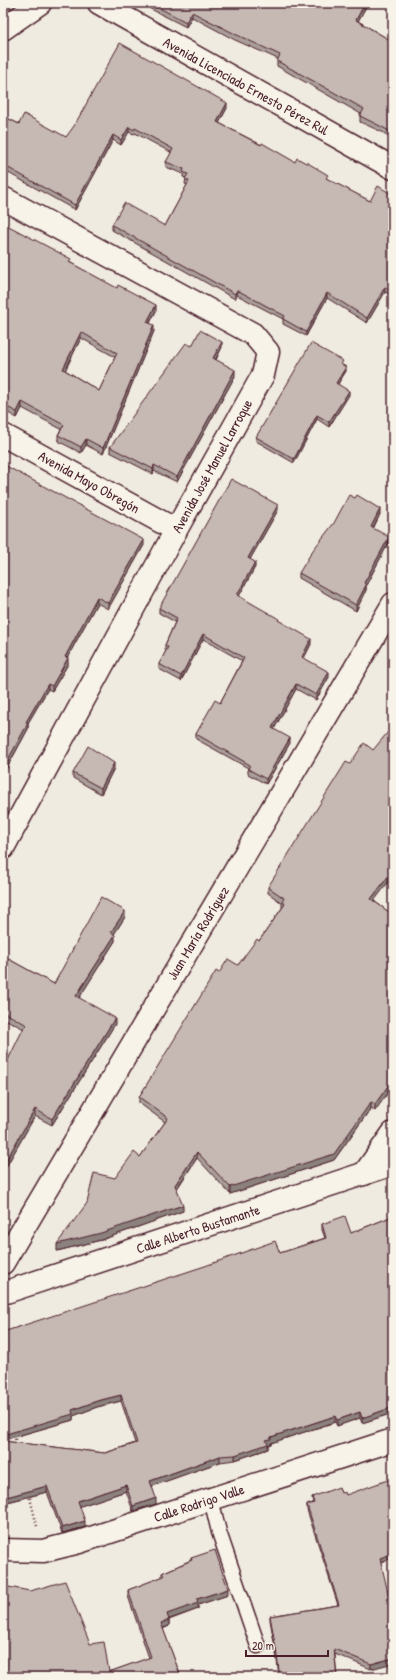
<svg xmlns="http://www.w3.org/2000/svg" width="396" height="1680" viewBox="0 0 396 1680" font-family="'Patrick Hand',sans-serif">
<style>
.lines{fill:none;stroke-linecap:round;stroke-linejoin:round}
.lane-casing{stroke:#4a1f2b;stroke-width:17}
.street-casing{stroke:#4a1f2b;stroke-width:25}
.secondary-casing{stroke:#4a1f2b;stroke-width:25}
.path{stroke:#4a1f2b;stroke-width:2.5;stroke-dasharray:1 3;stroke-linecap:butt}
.lane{stroke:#f7f3e8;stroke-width:14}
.street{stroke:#f7f3e8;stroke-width:22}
.secondary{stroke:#f7f3e8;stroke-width:22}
.wall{fill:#aa9e9a;stroke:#4a1f2b;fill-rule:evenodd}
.shaded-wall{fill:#8b817d;stroke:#4a1f2b}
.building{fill:#c6b8b3;stroke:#4a1f2b;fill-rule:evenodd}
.labels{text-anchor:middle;stroke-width:3.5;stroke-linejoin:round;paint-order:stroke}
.street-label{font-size:14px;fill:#4a1f2b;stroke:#f7f3e8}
</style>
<rect width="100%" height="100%" fill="#f0ebe0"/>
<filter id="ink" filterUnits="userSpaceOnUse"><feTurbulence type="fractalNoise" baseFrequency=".025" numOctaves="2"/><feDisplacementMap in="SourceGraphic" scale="8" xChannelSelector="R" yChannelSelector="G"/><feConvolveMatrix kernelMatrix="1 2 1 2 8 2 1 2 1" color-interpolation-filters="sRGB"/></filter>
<g filter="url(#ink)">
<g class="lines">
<defs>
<path id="lane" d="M 211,1499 L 219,1532 L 258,1646"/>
<g id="street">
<path d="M 99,3 L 393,168"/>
<path d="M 3,29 L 40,3"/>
<path d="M 3,198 L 253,334 L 268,352 L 263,375 L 176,530 L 3,848"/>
<path d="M 3,435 L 176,530"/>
<path d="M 364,1174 L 393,1133"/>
<path d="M 3,1263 L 393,604"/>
<path d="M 3,1550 L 43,1551 L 79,1542 L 393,1440"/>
</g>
<path id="secondary" d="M 3,1293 L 393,1164"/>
</defs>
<use href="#lane" class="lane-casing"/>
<use href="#street" class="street-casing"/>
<use href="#secondary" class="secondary-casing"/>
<g class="path">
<path d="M 14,1435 L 17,1446"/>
<path d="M 29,1494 L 37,1526"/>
</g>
<use href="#lane" class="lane"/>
<use href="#street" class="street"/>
<use href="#secondary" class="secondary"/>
</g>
<g class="wall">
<path d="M 139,3 L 368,3 L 358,21 L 393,42 L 393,139 L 382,132 L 360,122 L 360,116 L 361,114 L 277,66 L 277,61 L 278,59 L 235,40 L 192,17 L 186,27 Z"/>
<path d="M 227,108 L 219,123 L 370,201 L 393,195 L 393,296 L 385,292 L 367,323 L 327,298 L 306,336 L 283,324 L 283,319 L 237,295 L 235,299 L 112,230 L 112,225 L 165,226 L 187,185 L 185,184 L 186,178 L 183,177 L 183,174 L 166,167 L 166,162 L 172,153 L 135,133 L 134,134 L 129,132 L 121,145 L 113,140 L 75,210 L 3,170 L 3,153 L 5,150 L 3,149 L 3,116 L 19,124 L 66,137 Z"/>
<path d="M 3,223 L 71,263 L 156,311 L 150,323 L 154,331 L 103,454 L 86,445 L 81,453 L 58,441 L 58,435 L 61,429 L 22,408 L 17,418 L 3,410 ZM 81,338 L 115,357 L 99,391 L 65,370 Z"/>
<path d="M 192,346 L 222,347 L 216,360 L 235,376 L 177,482 L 154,471 L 153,474 L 110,452 L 110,447 Z"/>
<path d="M 343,365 L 346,371 L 338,384 L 349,395 L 329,427 L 317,419 L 294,463 L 256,441 L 256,437 Z"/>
<path d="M 3,473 L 144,545 L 108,609 L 97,603 L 67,658 L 68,664 L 52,691 L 48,689 L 28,723 L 28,729 L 3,775 Z"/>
<path d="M 278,510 L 250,559 L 255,567 L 239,596 L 279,621 L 311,644 L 304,658 L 329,677 L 316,700 L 296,689 L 274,729 L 290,743 L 266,784 L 248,774 L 248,768 L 196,739 L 196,734 L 220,703 L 242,661 L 203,639 L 181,681 L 159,669 L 159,664 L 166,651 L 165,650 L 165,645 L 175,622 L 159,613 L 159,608 Z"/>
<path d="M 380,514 L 373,529 L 389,542 L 366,585 L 366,590 L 356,611 L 299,578 L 299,573 Z"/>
<path d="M 114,768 L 101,794 L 73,778 L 73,773 Z"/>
<path d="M 268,887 L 374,901 L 393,915 L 375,1111 L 371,1108 L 334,1160 L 230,1194 L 197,1158 L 177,1189 L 183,1211 L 101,1240 L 57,1251 L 115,1178 L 140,1157 L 165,1122 L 139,1103 L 139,1097 L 219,973 L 238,965 L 259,941 L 282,908 L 282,903 L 268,893 Z"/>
<path d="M 125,917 L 114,934 L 115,941 L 79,998 L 115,1024 L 52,1125 L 35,1116 L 3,1172 L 3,1073 L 4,1071 L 4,1068 L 24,1029 L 3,1018 L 3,956 L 54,984 Z"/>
<path d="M 391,1199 L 393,1199 L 393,1212 L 391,1205 Z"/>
<path d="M 393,1216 L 393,1413 L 362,1423 L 360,1418 L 337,1426 L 335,1422 L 271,1443 L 271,1444 L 268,1445 L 268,1449 L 235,1460 L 220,1462 L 152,1486 L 156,1504 L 133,1511 L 126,1491 L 80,1506 L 85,1527 L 62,1533 L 47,1492 L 4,1503 L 3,1441 L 105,1453 L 135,1443 L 121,1401 L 97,1407 L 73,1416 L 73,1420 L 3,1440 L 3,1332 L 280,1253 L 325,1238 L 322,1230 L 322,1224 L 351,1233 Z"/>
<path d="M 341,1493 L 346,1495 L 393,1558 L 381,1562 L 371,1669 L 335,1654 L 337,1677 L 279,1677 L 276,1653 L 270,1620 L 270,1616 L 338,1605 L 307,1510 L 307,1505 L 313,1503 L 312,1497 Z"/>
<path d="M 191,1558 L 228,1595 L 198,1605 L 198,1609 L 169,1620 L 169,1626 L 163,1629 L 181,1677 L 3,1677 L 90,1644 L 109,1672 L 149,1658 L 128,1596 L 128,1590 L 162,1577 L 162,1573 L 191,1560 Z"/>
</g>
<g class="shaded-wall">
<path d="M 6,3 L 14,3 L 3,11 L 3,5 Z"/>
<path d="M 365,3 L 368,3 L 356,25 L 356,20 Z"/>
<path d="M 192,12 L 192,17 L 186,27 L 186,22 Z"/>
<path d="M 227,103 L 227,108 L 217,127 L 217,122 Z"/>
<path d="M 129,127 L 129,132 L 121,145 L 121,140 Z"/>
<path d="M 113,135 L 113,140 L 75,210 L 75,205 Z"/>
<path d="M 385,287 L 385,292 L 367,323 L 367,318 Z"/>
<path d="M 237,290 L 237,295 L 235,299 L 235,294 Z"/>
<path d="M 327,293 L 327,298 L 306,336 L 306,332 Z"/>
<path d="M 156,305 L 156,311 L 147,327 L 147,322 Z"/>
<path d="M 154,325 L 154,331 L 103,454 L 103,448 Z"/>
<path d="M 81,332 L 81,338 L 63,375 L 63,369 Z"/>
<path d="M 222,342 L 222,347 L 213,364 L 213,358 Z"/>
<path d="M 346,367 L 346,371 L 336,387 L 336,383 Z"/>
<path d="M 235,370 L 235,376 L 177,482 L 177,477 Z"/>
<path d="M 349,391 L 349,395 L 329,427 L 329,422 Z"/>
<path d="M 22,402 L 22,408 L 17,418 L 17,412 Z"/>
<path d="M 317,415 L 317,419 L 294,463 L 294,459 Z"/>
<path d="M 86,439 L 86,445 L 81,453 L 81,447 Z"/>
<path d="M 154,465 L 154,471 L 153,474 L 153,469 Z"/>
<path d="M 278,505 L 278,510 L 248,563 L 248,558 Z"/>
<path d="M 380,509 L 380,514 L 371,533 L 371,527 Z"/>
<path d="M 389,537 L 389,542 L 364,589 L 364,583 Z"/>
<path d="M 144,540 L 144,545 L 108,609 L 108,603 Z"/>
<path d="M 255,562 L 255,567 L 237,600 L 237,595 Z"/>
<path d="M 366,585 L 366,590 L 356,611 L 356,605 Z"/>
<path d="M 97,597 L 97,603 L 65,662 L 65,657 Z"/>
<path d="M 203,634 L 203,639 L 181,681 L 181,676 Z"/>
<path d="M 311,639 L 311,644 L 302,662 L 302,657 Z"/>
<path d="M 68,658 L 68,664 L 52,691 L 52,686 Z"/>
<path d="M 329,672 L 329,677 L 316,700 L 316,695 Z"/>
<path d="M 48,684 L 48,689 L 28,723 L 28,729 L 3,775 L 3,769 L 26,722 Z"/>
<path d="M 296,684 L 296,689 L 272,733 L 272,728 Z"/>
<path d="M 290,738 L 290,743 L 266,784 L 266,779 Z"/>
<path d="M 114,763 L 114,768 L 101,794 L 101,788 Z"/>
<path d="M 393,870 L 393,876 L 371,905 L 371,899 Z"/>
<path d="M 125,911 L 125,917 L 111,939 L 111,932 Z"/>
<path d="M 115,935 L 115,941 L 76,1003 L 76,996 Z"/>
<path d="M 115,1018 L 115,1024 L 52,1125 L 52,1119 Z"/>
<path d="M 393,1079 L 393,1086 L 375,1111 L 375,1104 Z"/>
<path d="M 371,1102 L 371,1108 L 334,1160 L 230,1194 L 230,1187 Z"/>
<path d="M 35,1109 L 35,1116 L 3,1172 L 3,1166 Z"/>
<path d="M 197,1152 L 197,1158 L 175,1191 L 175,1185 Z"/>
<path d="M 183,1205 L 183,1211 L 101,1240 L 57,1251 L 57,1244 Z"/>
<path d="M 121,1395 L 121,1401 L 97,1407 L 73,1416 L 73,1420 L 3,1440 L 3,1435 L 97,1401 Z"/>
<path d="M 393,1407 L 393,1413 L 362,1423 L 362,1418 Z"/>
<path d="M 360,1412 L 360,1418 L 337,1426 L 337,1420 Z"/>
<path d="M 335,1416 L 335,1422 L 271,1443 L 271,1444 L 268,1445 L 268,1449 L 235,1460 L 235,1455 L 266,1440 L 271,1437 Z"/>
<path d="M 220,1456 L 220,1462 L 150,1487 L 150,1481 Z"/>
<path d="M 126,1485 L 126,1491 L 78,1507 L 78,1501 Z"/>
<path d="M 47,1486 L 47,1492 L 3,1503 L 3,1498 Z"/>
<path d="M 156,1498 L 156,1504 L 133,1511 L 133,1506 Z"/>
<path d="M 3,1504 L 4,1504 L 4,1509 L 3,1510 Z"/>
<path d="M 85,1521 L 85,1527 L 62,1533 L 62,1528 Z"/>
<path d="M 393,1553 L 393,1558 L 380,1562 L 380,1558 Z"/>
<path d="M 228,1589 L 228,1595 L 198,1605 L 198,1609 L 167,1620 L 167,1614 L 197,1599 Z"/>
<path d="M 169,1620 L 169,1626 L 161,1629 L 161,1623 Z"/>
<path d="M 393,1658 L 393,1663 L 371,1669 L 371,1664 Z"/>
</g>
<g class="building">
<path d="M 150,3 L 365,3 L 356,20 L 393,42 L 393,133 L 382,127 L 360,116 L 364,109 L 277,61 L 280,55 L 235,34 L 192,12 L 186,22 Z"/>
<path d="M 120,43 L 227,103 L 217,122 L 261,145 L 262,143 L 295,162 L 297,158 L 306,163 L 306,162 L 328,175 L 326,178 L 370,201 L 378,186 L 393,195 L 393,291 L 385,287 L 367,318 L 327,293 L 306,332 L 283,319 L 285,316 L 237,290 L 235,294 L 112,225 L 124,203 L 165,226 L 189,181 L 185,179 L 188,174 L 183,172 L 184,169 L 166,162 L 173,149 L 135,128 L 134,130 L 129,127 L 121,140 L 113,135 L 75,205 L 3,165 L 3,153 L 7,146 L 3,144 L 3,116 L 19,124 L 24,114 L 66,137 L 74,126 Z"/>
<path d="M 3,223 L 71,259 L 69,262 L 117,288 L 118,285 L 156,305 L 147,322 L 154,325 L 103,448 L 86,439 L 81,447 L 58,435 L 64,425 L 22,402 L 17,412 L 3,405 ZM 81,332 L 117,353 L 99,391 L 63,369 Z"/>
<path d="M 200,330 L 222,342 L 213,358 L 235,370 L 177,477 L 154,465 L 153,469 L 110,447 L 186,343 L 192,346 Z"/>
<path d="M 311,343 L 343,361 L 341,364 L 346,367 L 336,383 L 349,391 L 329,422 L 317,415 L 294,459 L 256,437 Z"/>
<path d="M 6,466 L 144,540 L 108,603 L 97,597 L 65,657 L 68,658 L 52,686 L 48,684 L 26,722 L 28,723 L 3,769 L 3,473 Z"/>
<path d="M 231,479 L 278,505 L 248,558 L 255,562 L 237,595 L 279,619 L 278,620 L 311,639 L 302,657 L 329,672 L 316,695 L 296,684 L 272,728 L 290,738 L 266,779 L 248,769 L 250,765 L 196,734 L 215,700 L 220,703 L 244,658 L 203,634 L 181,676 L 159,664 L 168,647 L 165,645 L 177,618 L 159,608 Z"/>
<path d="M 349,495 L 355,498 L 357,495 L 380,509 L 371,527 L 389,537 L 364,583 L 366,585 L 356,605 L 299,573 L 313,550 L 334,523 Z"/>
<path d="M 393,726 L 393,870 L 371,899 L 393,915 L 393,1079 L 375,1104 L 371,1102 L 334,1154 L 230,1187 L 197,1152 L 175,1185 L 183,1205 L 101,1233 L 57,1244 L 87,1203 L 94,1173 L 115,1178 L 134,1152 L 140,1157 L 168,1118 L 139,1097 L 216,971 L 219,973 L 228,959 L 238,965 L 257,939 L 259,941 L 285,904 L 282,902 L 284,898 L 268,887 L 346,762 L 350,764 L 364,743 L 373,750 Z"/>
<path d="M 88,746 L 114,763 L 101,788 L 73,773 Z"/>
<path d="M 101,897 L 125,911 L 111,932 L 115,935 L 76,996 L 115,1018 L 52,1119 L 35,1109 L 3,1166 L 3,1073 L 5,1068 L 4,1068 L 24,1027 L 27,1025 L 3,1012 L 3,956 L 54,984 Z"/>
<path d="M 391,1199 L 393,1199 L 393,1206 Z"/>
<path d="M 345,1216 L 351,1233 L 393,1216 L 393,1407 L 362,1418 L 360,1412 L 337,1420 L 335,1416 L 271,1437 L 271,1439 L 266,1440 L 268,1444 L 235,1455 L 220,1456 L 150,1481 L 156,1498 L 133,1506 L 126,1485 L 78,1501 L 85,1521 L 62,1528 L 47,1486 L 3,1498 L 3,1441 L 105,1453 L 137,1443 L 121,1395 L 97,1401 L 72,1410 L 73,1414 L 3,1435 L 3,1332 L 205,1266 L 275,1241 L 280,1253 L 326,1238 L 322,1224 Z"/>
<path d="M 393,1478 L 393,1553 L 380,1558 L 393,1615 L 393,1658 L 371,1664 L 334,1649 L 337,1677 L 280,1677 L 276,1649 L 270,1616 L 339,1605 L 307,1505 L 314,1503 L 312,1497 L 339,1487 L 341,1493 L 345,1492 L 346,1495 Z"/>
<path d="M 215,1550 L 228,1589 L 197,1599 L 198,1603 L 167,1614 L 169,1620 L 161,1623 L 181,1677 L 3,1677 L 3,1586 L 30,1591 L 65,1581 L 90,1644 L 104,1642 L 109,1672 L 151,1657 L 128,1590 L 164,1576 L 162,1573 L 192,1560 L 191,1558 Z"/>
<path d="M 223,1673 L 224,1677 L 211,1677 Z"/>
</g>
</g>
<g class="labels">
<g class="street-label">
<text transform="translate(246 86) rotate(29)" y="5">Avenida Licenciado Ernesto Pérez Rul</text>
<text transform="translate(212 466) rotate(-61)" y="5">Avenida José Manuel Larroque</text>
<text transform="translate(89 482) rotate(29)" y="5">Avenida Mayo Obregón</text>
<text transform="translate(198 933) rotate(-59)" y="5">Juan María Rodríguez</text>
<text transform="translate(198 1229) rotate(-18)" y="5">Calle Alberto Bustamante</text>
<text transform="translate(199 1503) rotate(-18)" y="5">Calle Rodrigo Valle</text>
</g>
</g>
<rect width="396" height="1680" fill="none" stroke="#f7f3e8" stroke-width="16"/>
<rect x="8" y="8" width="380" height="1664" fill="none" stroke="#4a1f2b" stroke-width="1.5" filter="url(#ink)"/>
<path d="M246 1650v6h82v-6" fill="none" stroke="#4a1f2b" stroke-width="2"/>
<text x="252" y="1650" font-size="12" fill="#4a1f2b" stroke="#f7f3e8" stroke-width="3" paint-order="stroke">20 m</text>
</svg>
